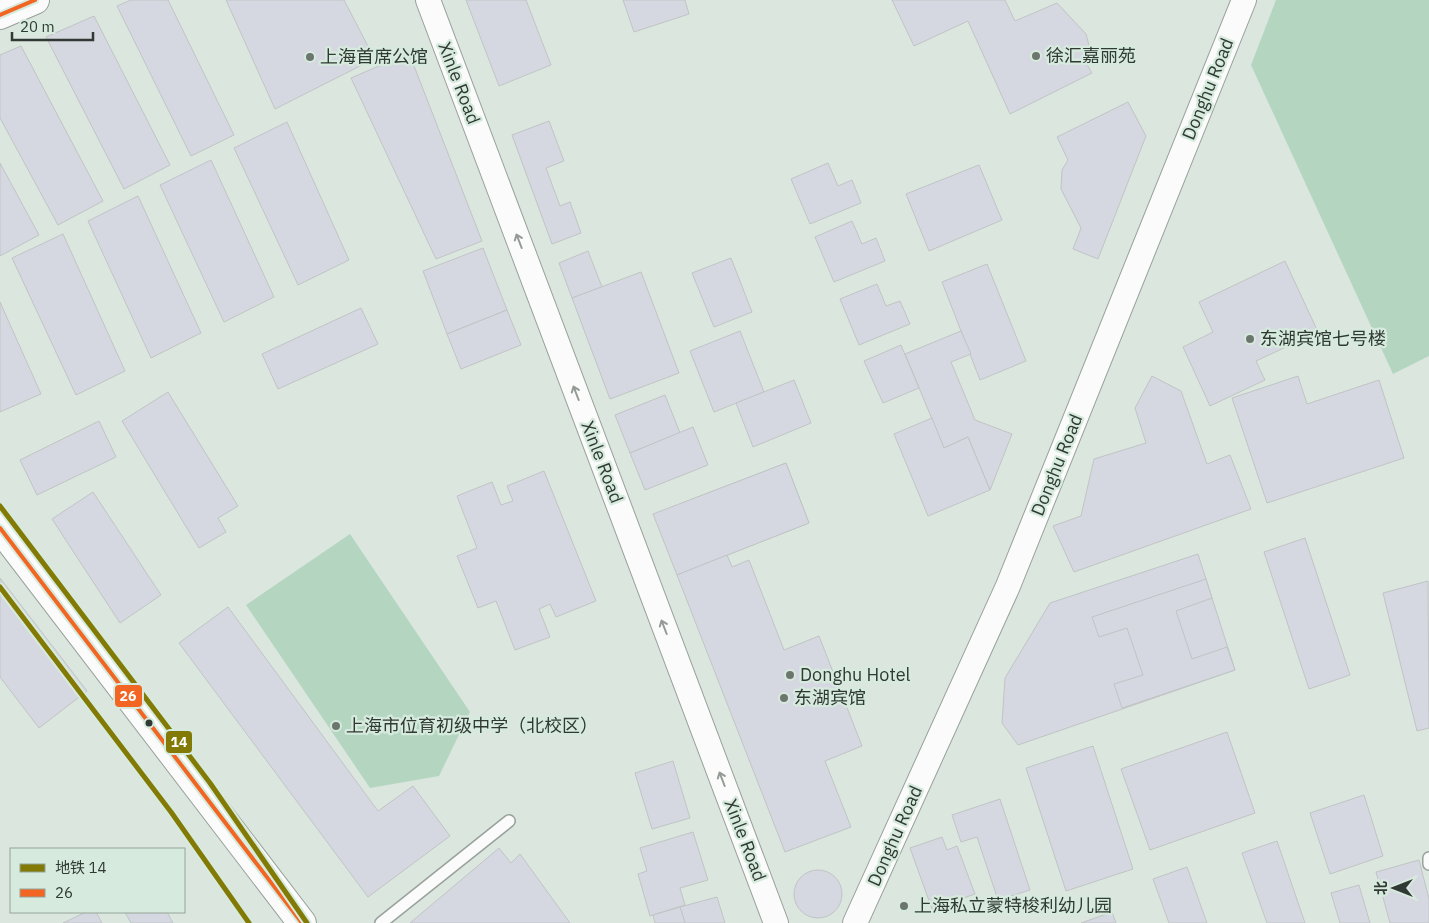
<svg xmlns="http://www.w3.org/2000/svg" width="1429" height="923" viewBox="0 0 1429 923" font-family="'IBM Plex Sans','Noto Sans SC',sans-serif">
<style>
.green{fill:#b4d6c1}
.building{fill:#d6d8e1;stroke:#c0c4c4}
.lines{fill:none;stroke-linecap:round;stroke-linejoin:round}
.service-casing{stroke:#98a19b;stroke-width:14}
.minor-casing{stroke:#98a19b;stroke-width:26}
.tertiary-casing{stroke:#98a19b;stroke-width:30}
.service{stroke:#fafbfa;stroke-width:11}
.minor{stroke:#fafbfa;stroke-width:24}
.tertiary{stroke:#fafbfa;stroke-width:28}
.bus-1-casing{stroke:#d6ebdd;stroke-width:8}
.bus-1{stroke:#f26522;stroke-width:4}
.metro-1-casing{stroke:#d6ebdd;stroke-width:9}
.metro-1{stroke:#827a04;stroke-width:5}
.oneway{stroke:#959a96}
.poi-dot{fill:#6c766f;stroke:#d6ebdd;stroke-width:2}
.bus-dot{fill:#303933;stroke:#d6ebdd;stroke-width:2}
.labels{text-anchor:middle;stroke-width:4.5;stroke-linejoin:round;paint-order:stroke}
.poi-label{font-size:18px;fill:#303933;stroke:#d6ebdd;text-anchor:start}
.street-label{font-size:18px;fill:#303933;stroke:#d6ebdd}
.line-badge{stroke:#d6ebdd;stroke-width:2}
.badge-label{font-size:14px;text-anchor:middle;font-weight:bold;fill:#fff}
</style>
<rect width="100%" height="100%" fill="#dbe6de"/>
<g class="green">
<path d="M 1276,0 L 1429,0 L 1429,356 L 1393,374 L 1251,65 Z"/>
<path d="M 350,534 L 470,712 L 439,776 L 370,788 L 246,605 Z"/>
</g>
<g class="building">
<path d="M 131,0 L 168,0 L 234,135 L 191,156 L 117,6 Z"/>
<path d="M 226,0 L 344,0 L 371,52 L 366,63 L 275,109 Z"/>
<path d="M 466,0 L 526,0 L 551,65 L 499,86 Z"/>
<path d="M 623,0 L 685,0 L 689,14 L 634,32 Z"/>
<path d="M 892,0 L 1005,0 L 1015,21 L 1057,3 L 1086,34 L 1090,49 L 1086,63 L 1092,73 L 1010,114 L 968,21 L 914,46 Z"/>
<path d="M 94,16 L 170,165 L 124,189 L 46,37 Z"/>
<path d="M 21,46 L 103,201 L 58,225 L 0,118 L 0,55 Z"/>
<path d="M 409,53 L 482,241 L 436,259 L 351,78 Z"/>
<path d="M 1128,102 L 1146,136 L 1098,259 L 1073,249 L 1081,228 L 1061,189 L 1062,170 L 1068,160 L 1057,137 Z"/>
<path d="M 549,121 L 564,161 L 546,168 L 560,206 L 570,202 L 581,233 L 552,244 L 512,135 Z"/>
<path d="M 287,122 L 349,260 L 298,285 L 234,148 Z"/>
<path d="M 211,160 L 274,297 L 224,322 L 160,185 Z"/>
<path d="M 0,163 L 39,235 L 0,256 Z"/>
<path d="M 828,163 L 838,186 L 852,180 L 861,203 L 810,224 L 791,179 Z"/>
<path d="M 979,165 L 1002,220 L 929,251 L 906,194 Z"/>
<path d="M 138,196 L 201,333 L 151,358 L 88,221 Z"/>
<path d="M 852,221 L 862,244 L 876,238 L 885,261 L 834,282 L 815,237 Z"/>
<path d="M 63,234 L 125,371 L 76,395 L 12,258 Z"/>
<path d="M 483,248 L 507,310 L 447,334 L 423,271 Z"/>
<path d="M 588,251 L 602,287 L 572,298 L 559,263 Z"/>
<path d="M 731,258 L 752,312 L 714,327 L 692,273 Z"/>
<path d="M 1285,261 L 1318,332 L 1256,361 L 1265,380 L 1210,406 L 1183,347 L 1213,332 L 1199,302 Z"/>
<path d="M 987,264 L 1026,361 L 980,380 L 942,282 Z"/>
<path d="M 641,272 L 679,373 L 610,399 L 572,298 Z"/>
<path d="M 877,284 L 886,306 L 900,301 L 910,324 L 859,345 L 840,299 Z"/>
<path d="M 0,302 L 41,394 L 0,412 Z"/>
<path d="M 361,308 L 378,344 L 278,389 L 262,354 Z"/>
<path d="M 507,310 L 521,345 L 461,369 L 447,334 Z"/>
<path d="M 740,331 L 764,392 L 714,412 L 690,351 Z"/>
<path d="M 961,331 L 971,354 L 951,362 L 975,420 L 1012,434 L 990,490 L 968,437 L 944,448 L 905,354 Z"/>
<path d="M 901,345 L 919,388 L 883,403 L 864,361 Z"/>
<path d="M 1152,376 L 1181,391 L 1207,464 L 1230,455 L 1251,509 L 1074,572 L 1053,526 L 1081,516 L 1094,459 L 1146,443 L 1135,408 Z"/>
<path d="M 1298,376 L 1307,404 L 1379,380 L 1404,458 L 1267,503 L 1232,398 Z"/>
<path d="M 794,380 L 811,423 L 753,447 L 736,403 Z"/>
<path d="M 168,392 L 238,506 L 218,518 L 226,532 L 199,548 L 122,421 Z"/>
<path d="M 665,395 L 680,433 L 630,453 L 615,415 Z"/>
<path d="M 932,418 L 944,448 L 968,437 L 990,490 L 928,516 L 894,434 Z"/>
<path d="M 99,421 L 116,457 L 37,495 L 20,460 Z"/>
<path d="M 693,427 L 708,465 L 645,490 L 630,453 Z"/>
<path d="M 786,463 L 809,523 L 704,564 L 680,504 Z"/>
<path d="M 786,463 L 809,523 L 677,575 L 653,514 Z"/>
<path d="M 544,471 L 596,601 L 556,617 L 550,604 L 539,609 L 550,637 L 515,650 L 496,601 L 478,608 L 457,556 L 477,548 L 457,496 L 492,482 L 501,505 L 513,501 L 507,486 Z"/>
<path d="M 93,492 L 161,595 L 120,623 L 52,519 Z"/>
<path d="M 1305,538 L 1350,675 L 1309,689 L 1264,552 Z"/>
<path d="M 1198,554 L 1235,670 L 1018,745 L 1002,723 L 1005,678 L 1050,603 Z"/>
<path d="M 727,555 L 732,567 L 749,560 L 784,650 L 819,636 L 862,746 L 825,761 L 851,827 L 785,852 L 677,575 Z"/>
<path d="M 0,578 L 87,691 L 39,728 L 0,677 Z"/>
<path d="M 1206,579 L 1212,598 L 1176,611 L 1192,659 L 1227,647 L 1235,670 L 1122,708 L 1114,684 L 1143,675 L 1127,628 L 1099,637 L 1092,617 Z"/>
<path d="M 1428,581 L 1429,728 L 1417,731 L 1383,593 Z"/>
<path d="M 228,607 L 378,811 L 413,786 L 450,836 L 368,897 L 179,643 Z"/>
<path d="M 1227,732 L 1255,813 L 1150,850 L 1121,769 Z"/>
<path d="M 1093,746 L 1133,869 L 1066,891 L 1026,768 Z"/>
<path d="M 673,761 L 690,818 L 652,829 L 635,773 Z"/>
<path d="M 1364,795 L 1383,856 L 1330,874 L 1310,813 Z"/>
<path d="M 1000,799 L 1030,890 L 998,900 L 977,837 L 961,842 L 952,815 Z"/>
<path d="M 693,832 L 708,880 L 680,888 L 685,905 L 650,916 L 638,874 L 647,871 L 640,848 Z"/>
<path d="M 942,837 L 947,850 L 957,846 L 975,894 L 932,909 L 910,848 Z"/>
<path d="M 1277,841 L 1305,923 L 1267,923 L 1242,853 Z"/>
<path d="M 499,848 L 511,863 L 520,854 L 570,923 L 410,923 Z"/>
<path d="M 1419,860 L 1429,899 L 1429,923 L 1390,923 L 1376,872 Z"/>
<path d="M 1187,867 L 1207,923 L 1169,923 L 1153,879 Z"/>
<circle cx="818" cy="894" r="24"/>
<path d="M 1359,885 L 1370,923 L 1340,923 L 1331,893 Z"/>
<path d="M 717,897 L 725,923 L 685,923 L 680,907 Z"/>
<path d="M 680,907 L 685,923 L 655,923 L 653,915 Z"/>
<path d="M 86,912 L 96,912 L 102,923 L 63,923 Z"/>
<path d="M 125,912 L 167,912 L 173,923 L 131,923 Z"/>
<path d="M 1112,912 L 1116,923 L 1081,923 Z"/>
</g>
<g class="lines">
<defs>
<g id="service">
<path d="M 1429,858 L 1429,864"/>
<path d="M 381,923 L 509,821"/>
</g>
<g id="minor">
<path d="M 428,0 L 776,923"/>
<path d="M 855,923 L 1008,586 L 1244,0"/>
</g>
<g id="tertiary">
<path d="M 0,15 L 35,0"/>
<path d="M 0,528 L 302,923"/>
</g>
</defs>
<use href="#service" class="service-casing"/>
<use href="#minor" class="minor-casing"/>
<use href="#tertiary" class="tertiary-casing"/>
<use href="#service" class="service"/>
<use href="#minor" class="minor"/>
<use href="#tertiary" class="tertiary"/>
<defs>
<g id="bus-1">
<path d="M 0,15 L 35,0"/>
<path d="M 0,528 L 302,923"/>
</g>
</defs>
<use href="#bus-1" class="bus-1-casing"/>
<use href="#bus-1" class="bus-1"/>
<defs>
<g id="metro-1">
<path d="M 0,506 L 210,783 L 307,923"/>
<path d="M 0,587 L 171,812 L 249,923"/>
</g>
</defs>
<use href="#metro-1" class="metro-1-casing"/>
<use href="#metro-1" class="metro-1"/>
</g>
<defs><path id="oneway-shaft" d="M-6 0H5M1.5-3L5.5 0L1.5 3" fill="none" stroke-width="1.6" stroke-linecap="round" stroke-linejoin="round" transform="scale(1.25)"/></defs>
<g class="oneway">
<use href="#oneway-shaft" transform="translate(519 241) rotate(-111)"/>
<use href="#oneway-shaft" transform="translate(576 393) rotate(-111)"/>
<use href="#oneway-shaft" transform="translate(664 627) rotate(-111)"/>
<use href="#oneway-shaft" transform="translate(722 779) rotate(-111)"/>
</g>
<g class="poi-dot">
<circle cx="1036" cy="56" r="5"/>
<circle cx="310" cy="57" r="5"/>
<circle cx="1250" cy="339" r="5"/>
<circle cx="790" cy="675" r="5"/>
<circle cx="784" cy="698" r="5"/>
<circle cx="336" cy="726" r="5"/>
<circle cx="904" cy="906" r="5"/>
</g>
<circle class="bus-dot" cx="149" cy="723" r="4.5"/>
<g class="labels">
<g class="poi-label">
<text x="1046" y="62">徐汇嘉丽苑</text>
<text x="320" y="63">上海首席公馆</text>
<text x="1260" y="345">东湖宾馆七号楼</text>
<text x="800" y="681">Donghu Hotel</text>
<text x="794" y="704">东湖宾馆</text>
<text x="346" y="732">上海市位育初级中学（北校区）</text>
<text x="914" y="912">上海私立蒙特梭利幼儿园</text>
</g>
<g class="street-label">
<text transform="translate(459 83) rotate(69)" y="6">Xinle Road</text>
<text transform="translate(1208 89) rotate(-68)" y="6">Donghu Road</text>
<text transform="translate(602 462) rotate(69)" y="6">Xinle Road</text>
<text transform="translate(1057 465) rotate(-68)" y="6">Donghu Road</text>
<text transform="translate(895 836) rotate(-66)" y="6">Donghu Road</text>
<text transform="translate(745 840) rotate(69)" y="6">Xinle Road</text>
</g>
</g>
<g class="line-badge">
<rect x="114" y="684" width="29" height="24" rx="5" fill="#f26522"/>
<rect x="165" y="730" width="28" height="24" rx="5" fill="#827a04"/>
</g>
<g class="badge-label">
<text x="128" y="701">26</text>
<text x="179" y="747">14</text>
</g>
<rect x="10" y="848" width="175" height="65" fill="#d6ebdd" stroke="#94a499"/>
<rect x="20" y="864" width="25" height="8" fill="#827a04" stroke="#94a499"/>
<text x="55" y="873" font-size="15" fill="#303933">地铁 14</text>
<rect x="20" y="889" width="25" height="8" fill="#f26522" stroke="#94a499"/>
<text x="55" y="898" font-size="15" fill="#303933">26</text>
<g transform="translate(1394 888) rotate(270)" stroke="#d6ebdd" stroke-width="4" paint-order="stroke">
<path d="M0-4L9 19L0 12L-9 19Z" fill="#303933"/>
<text y="-8" font-size="14" font-weight="bold" text-anchor="middle" fill="#303933">北</text>
</g>
<path d="M12 32v8h81v-8" fill="none" stroke="#303933" stroke-width="2.5"/>
<text x="20" y="32" font-size="15" fill="#303933" stroke="#d6ebdd" stroke-width="4" paint-order="stroke">20 m</text>
</svg>
